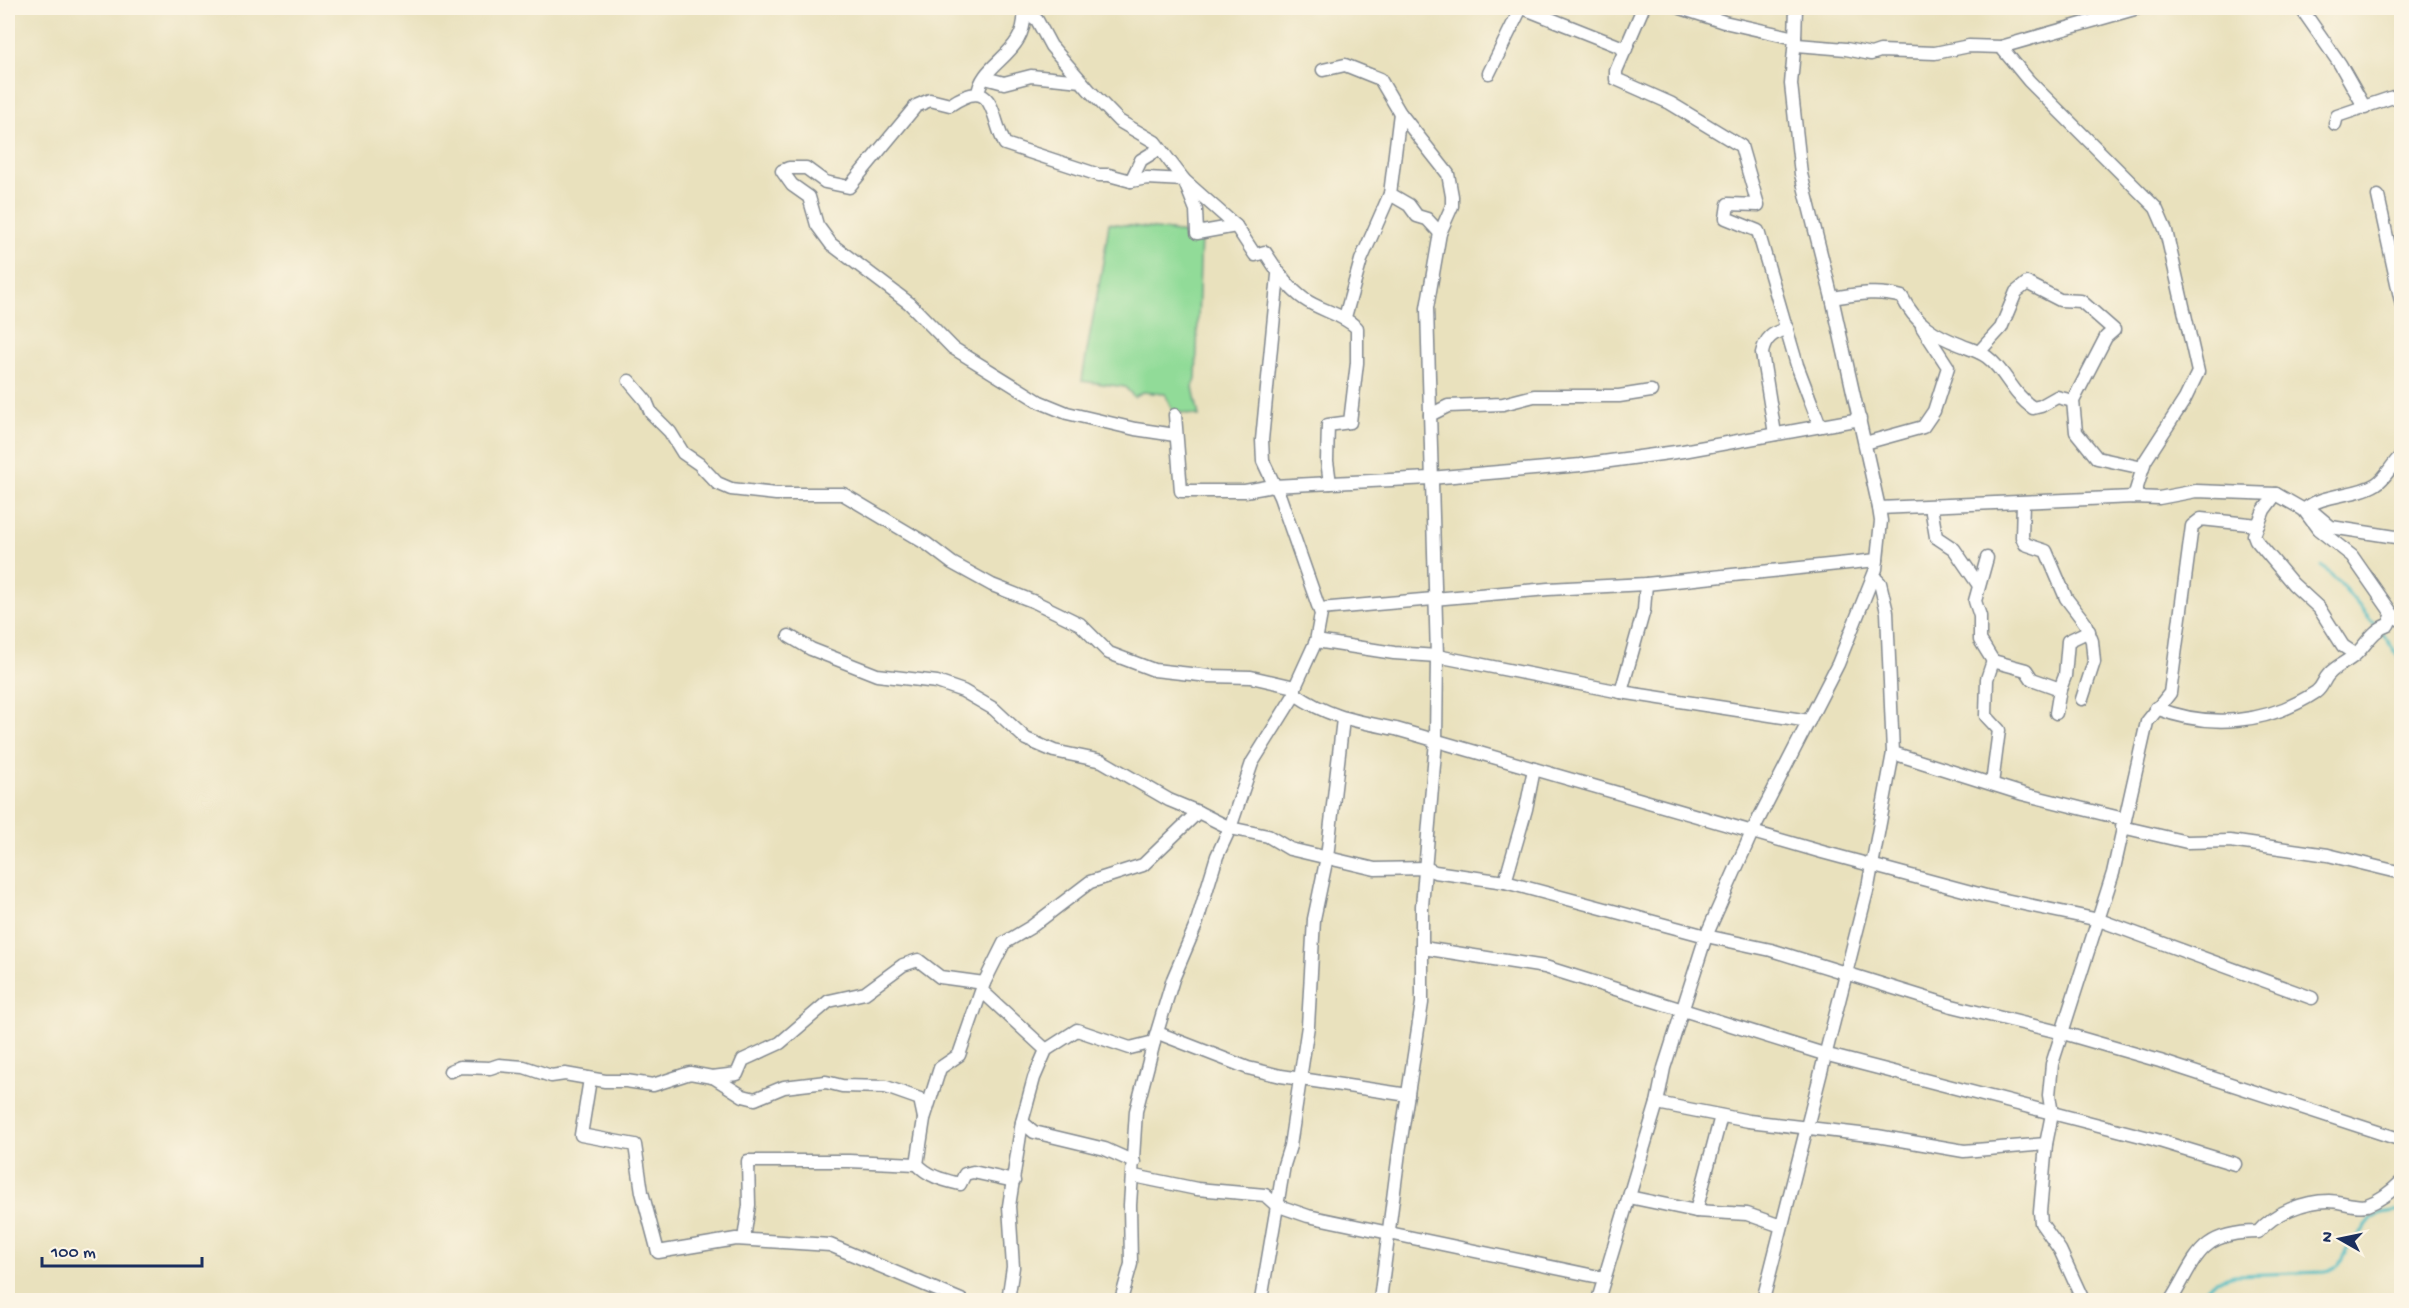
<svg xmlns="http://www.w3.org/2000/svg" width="2409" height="1308" viewBox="0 0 2409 1308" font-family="'Gochi Hand',sans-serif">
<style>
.green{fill:#91db98;stroke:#56857b;stroke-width:1.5}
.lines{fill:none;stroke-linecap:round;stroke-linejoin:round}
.stream{stroke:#4cbbc3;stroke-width:3}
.minor-casing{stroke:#82888e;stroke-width:15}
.minor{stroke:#fff;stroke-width:12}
</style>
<rect width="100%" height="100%" fill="#fcf5e5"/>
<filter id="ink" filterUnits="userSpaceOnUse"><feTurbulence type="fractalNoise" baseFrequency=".0167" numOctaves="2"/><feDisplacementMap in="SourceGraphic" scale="12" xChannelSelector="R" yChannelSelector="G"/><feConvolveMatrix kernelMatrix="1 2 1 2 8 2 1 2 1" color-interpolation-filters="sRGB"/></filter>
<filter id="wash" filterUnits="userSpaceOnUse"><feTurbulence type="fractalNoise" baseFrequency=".008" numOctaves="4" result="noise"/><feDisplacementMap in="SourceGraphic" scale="24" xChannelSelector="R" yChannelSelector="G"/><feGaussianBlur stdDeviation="1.35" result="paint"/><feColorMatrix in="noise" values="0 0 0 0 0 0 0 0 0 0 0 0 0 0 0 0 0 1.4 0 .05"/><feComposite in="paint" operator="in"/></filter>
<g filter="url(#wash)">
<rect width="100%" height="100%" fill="#e9e1bd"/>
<path class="green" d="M 1109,223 L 1201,235 L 1196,378 L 1193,387 L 1199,416 L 1173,411 L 1165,394 L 1142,392 L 1134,397 L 1125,387 L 1082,381 C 1090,328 1102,276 1109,223 Z"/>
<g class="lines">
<g class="stream">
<path d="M 2322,566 L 2340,583 L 2376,626"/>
<path d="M 2381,631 L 2402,662"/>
<path d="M 2199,1300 L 2207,1288 L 2217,1280 L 2234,1275 L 2325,1272 L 2339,1265 L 2346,1251 L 2373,1218 L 2381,1213 L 2402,1210"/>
</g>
</g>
</g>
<g filter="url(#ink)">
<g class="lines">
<defs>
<g id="minor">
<path d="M 1021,8 L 1037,20 L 1051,46 L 1089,90 L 1119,121 L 1155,142 L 1184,180 L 1236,226 L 1255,255 L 1265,252 C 1277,270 1286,286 1304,299 C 1321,311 1341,313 1357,328 L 1357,363 L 1350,422 L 1328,425 L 1327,461 L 1330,483"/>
<path d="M 1523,8 L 1626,49"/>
<path d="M 1643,8 L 1616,71 L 1616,79 L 1670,103 L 1741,146 L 1758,205 L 1728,204 L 1726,218 L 1758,231 L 1797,365 L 1820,426"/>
<path d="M 2301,8 L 2340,64 L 2365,108"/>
<path d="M 1795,38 L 1796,8"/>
<path d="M 1797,45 L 1846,49 L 1871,54 L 1880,51 L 1935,53 L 1969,46 L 2001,47 L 2138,8"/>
<path d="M 2001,47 L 2029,81 L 2156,208 L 2166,231 L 2198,372 L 2185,399 L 2145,461 L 2134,497"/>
<path d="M 1323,70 L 1345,65 L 1380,79 L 1400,113 L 1448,174 L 1452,196 L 1452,206 L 1440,233 L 1427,308 L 1437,656 L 1436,741 L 1422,906 L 1422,1003 L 1399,1152 L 1380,1300"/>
<path d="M 1489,73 L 1521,8"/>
<path d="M 985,78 L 1004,83 L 1031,76 L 1081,81"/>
<path d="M 978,94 C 981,61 1029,55 1024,8"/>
<path d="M 1400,113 L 1390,194 L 1409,205 L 1417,216 L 1427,219 L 1440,233"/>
<path d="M 2335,124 L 2337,116 L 2402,94"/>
<path d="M 1131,181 L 1141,160 L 1159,149"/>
<path d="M 2378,196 L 2402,306"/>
<path d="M 1832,298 C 1857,294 1878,290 1902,297 C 1916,324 1934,335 1961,345 C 1970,349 1979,351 1987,357 C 2007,372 2011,393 2033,408 L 2041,406 L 2057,397 L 2073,401"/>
<path d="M 1345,317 L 1361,260 L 1390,194"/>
<path d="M 1979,352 L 2001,328 L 2016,292 L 2027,283 L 2060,300 L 2081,301 L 2114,330 L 2106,337 L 2073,401 L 2076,432 L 2097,458 L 2143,468"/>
<path d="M 629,381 L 646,401 L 651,413 L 670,432 L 683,453 L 699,464 L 717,483 L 731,489 L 776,494 L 843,494 L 927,544 L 952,563 L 992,585 L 1035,602 L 1080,624 L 1109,653 L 1154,670 L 1209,676 L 1251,677 L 1295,687"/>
<path d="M 1175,415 L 1181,491 L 1245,491 L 1273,486 L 1430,478 L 1581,465 L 1683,451 L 1860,419"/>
<path d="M 1430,415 L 1448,406 L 1503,404 L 1534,396 L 1619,396 L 1651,391"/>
<path d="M 1775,434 L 1762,353 C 1765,338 1773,333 1787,328"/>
<path d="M 1175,435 L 1135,429 L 1067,413 L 1040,402 L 953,348 L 909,303 L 831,244 L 817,225 L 809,197 L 792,185 L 782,171 L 789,168 L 806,168 L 825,182 L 849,187 L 916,106 L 930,100 L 950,105 C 996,74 990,117 1005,144 L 1099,175 L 1109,175 L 1131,181 L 1147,178 L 1184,180 L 1196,210 L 1197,233 L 1236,226"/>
<path d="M 1865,443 L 1923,427 L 1934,411 L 1948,367 L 1922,327"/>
<path d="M 2402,455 C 2392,463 2387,477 2376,484 C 2355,497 2322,493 2304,510 L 2318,529 L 2352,556 L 2393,615 L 2402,621"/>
<path d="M 2276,494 L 2264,510 L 2254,535 L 2256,540 L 2293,584 L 2319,608 L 2343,646 L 2355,654"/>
<path d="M 2023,502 L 2022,537 L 2025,544 L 2046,551 L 2066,598 L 2085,623 L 2092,641 L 2094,662 L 2082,699"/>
<path d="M 1931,507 L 1936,537 L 1954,549 L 1978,584"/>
<path d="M 1879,508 L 2134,497 L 2159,498 L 2196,491 L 2276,494 L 2304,510 L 2312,511 L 2331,527 L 2402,538"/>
<path d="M 1987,558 L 1975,601 L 1980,616 L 1980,640 L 1993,661"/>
<path d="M 1320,609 L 1548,589 L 1646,584 L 1877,560"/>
<path d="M 789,636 L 811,649 L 877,675 L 937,682 L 963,691 L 994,709 L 1026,739 L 1054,751 L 1102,761 L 1169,800 L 1198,812"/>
<path d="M 1316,641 L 1394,653 L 1437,656 L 1621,692 L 1809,721"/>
<path d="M 1621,692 L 1644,610 L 1646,584"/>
<path d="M 1295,694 C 1330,718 1356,721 1396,729 L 1822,852 L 1986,896 L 2099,920 L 2312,998"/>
<path d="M 2156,708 C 2209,729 2268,724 2316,692 C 2323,687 2323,680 2329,674 C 2336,666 2347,662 2355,655 C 2367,644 2372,630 2388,625 L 2393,615"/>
<path d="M 2056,713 L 2060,689 L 2065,676 L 2068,641 L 2089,631"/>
<path d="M 1893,753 L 2023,794 L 2124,819"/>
<path d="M 1992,784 L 1999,730 L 1986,716 L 1987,679 L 1993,661 L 2026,670 L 2032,679 L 2060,689"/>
<path d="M 2122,827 L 2187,842 L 2230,841 L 2328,855 L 2402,873"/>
<path d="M 1505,882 L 1526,809 L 1534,769"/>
<path d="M 1423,948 L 1545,967 L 1824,1054 L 2153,1139 L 2235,1164"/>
<path d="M 982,991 L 1046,1050"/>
<path d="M 1158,1033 L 1248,1068 L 1281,1076 L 1408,1095"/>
<path d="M 450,1071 L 460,1067 L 490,1068 L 499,1065 L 524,1067 L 551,1076 L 565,1074 L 605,1081 L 626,1081 L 653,1085 L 690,1073 L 712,1077 L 737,1074 L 743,1060 L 780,1043 L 829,1001 L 865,993 L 903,965 L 918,960 L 940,977 L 984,983"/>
<path d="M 713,1077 L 743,1096 L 755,1099 L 784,1087 L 826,1082 L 842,1086 L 886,1087 L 920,1099 L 924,1118"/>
<path d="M 590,1079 L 581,1135 L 635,1145 L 642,1192 L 658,1252 L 736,1239 L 830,1245 L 961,1300"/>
<path d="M 1657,1103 L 1749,1121 L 1877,1136 L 1964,1151 L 2046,1144"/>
<path d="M 1022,1122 L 1034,1132 L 1105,1149 L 1134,1162"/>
<path d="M 1134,1176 L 1197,1189 L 1265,1195 L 1276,1205 L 1308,1216 L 1604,1278"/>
<path d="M 1014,1181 L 973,1172 L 965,1174 L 960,1184 C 944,1180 929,1177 917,1164 L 924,1119 L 940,1068 L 959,1055 L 984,983 L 1004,943 L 1031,927 L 1090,882 L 1143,865 L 1198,812 L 1230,828 L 1268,836 L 1290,849 L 1375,869 L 1426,868 L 1435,872 L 1505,882 L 1706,936 L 1771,950 L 1952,1006 L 2063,1033 L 2160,1061 L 2402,1140"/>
<path d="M 1629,1197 L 1696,1211 L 1747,1214 L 1781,1226"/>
<path d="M 1696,1211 L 1721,1116"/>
<path d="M 744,1239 L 749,1205 L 748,1161 L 849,1161 L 917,1164"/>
<path d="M 1008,1300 L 1013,1267 L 1009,1206 L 1022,1122 L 1034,1078 L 1046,1050 L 1077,1030 L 1130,1048 L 1154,1042"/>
<path d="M 1121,1300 L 1131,1264 L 1130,1205 L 1136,1111 L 1154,1042 L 1173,979 L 1196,925 L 1217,856 L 1230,828 L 1252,763 L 1295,694 L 1295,687 L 1316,641 L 1321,614 L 1280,497 L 1263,461 L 1262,440 L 1278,275"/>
<path d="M 1261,1300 L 1284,1165 L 1290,1146 L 1308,1026 L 1314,919 L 1327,857 L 1343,719"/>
<path d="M 1598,1300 L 1657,1103 L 1664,1068 L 1706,936 L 1753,830 L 1838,664 L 1876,569 L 1881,521 L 1879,508 L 1832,298 L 1801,174 L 1791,84 L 1795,38 L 1724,22 L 1681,8"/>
<path d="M 1763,1300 L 1868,887 L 1893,753 L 1887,612 L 1880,583 L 1874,577"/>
<path d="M 2083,1300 L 2060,1250 L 2041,1223 L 2040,1212 L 2046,1144 L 2052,1114 L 2049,1095 L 2052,1064 L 2113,873 L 2147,722 L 2170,693 L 2192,526 L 2201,519 L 2258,525"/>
<path d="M 2171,1300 C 2197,1258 2198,1232 2258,1232 C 2274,1213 2304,1201 2329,1201 C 2341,1201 2356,1208 2367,1205 C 2381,1200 2392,1191 2402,1181"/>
</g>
</defs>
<use href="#minor" class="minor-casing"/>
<use href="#minor" class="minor"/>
</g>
</g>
<rect width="2409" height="1308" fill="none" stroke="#fcf5e5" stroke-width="30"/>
<g transform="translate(2340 1239) rotate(279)" stroke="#fcf5e5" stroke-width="4.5" paint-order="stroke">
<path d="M0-4.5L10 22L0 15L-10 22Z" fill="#1b2f5e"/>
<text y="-9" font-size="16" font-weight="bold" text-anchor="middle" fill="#1b2f5e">N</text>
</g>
<path d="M42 1257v9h160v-9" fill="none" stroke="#1b2f5e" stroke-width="3"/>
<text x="51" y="1257" font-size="18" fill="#1b2f5e" stroke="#fcf5e5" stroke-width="4.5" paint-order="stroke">100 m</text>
</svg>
